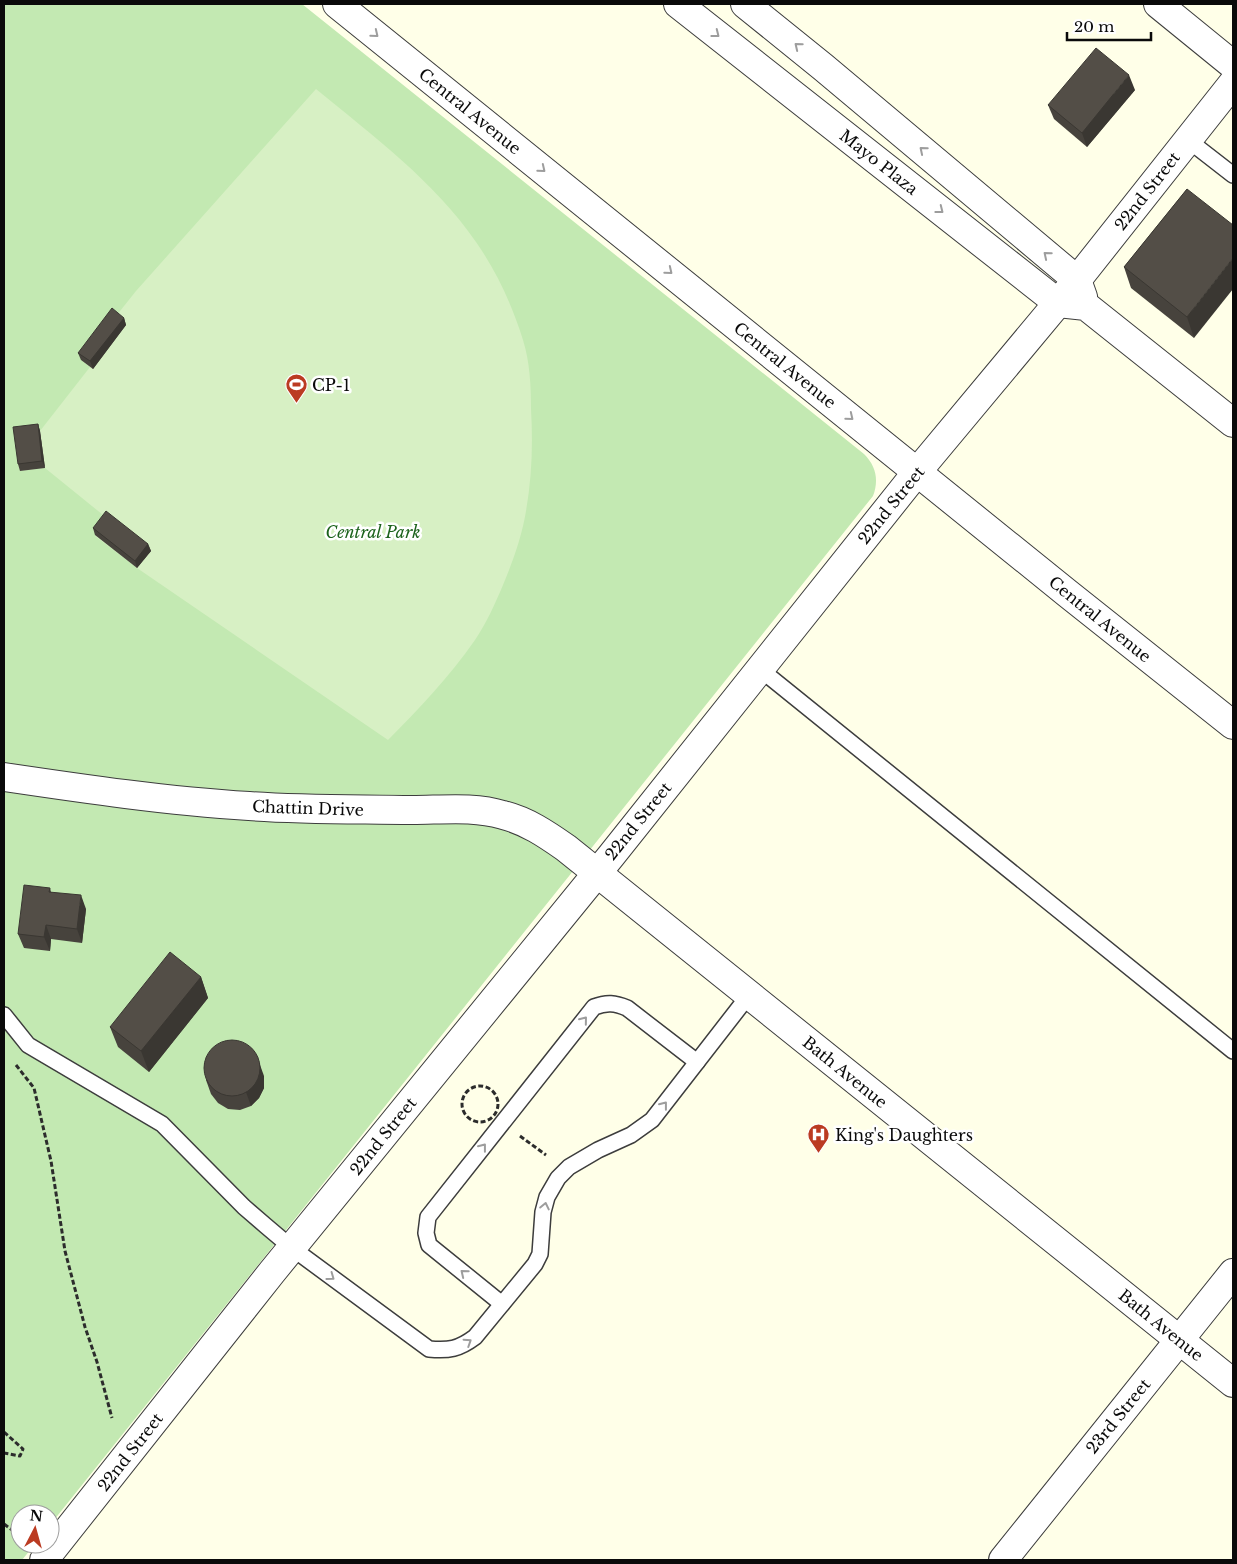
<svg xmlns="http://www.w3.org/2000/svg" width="1237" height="1564" viewBox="0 0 1237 1564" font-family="'Libre Baskerville',serif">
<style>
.green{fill:#c3e9b2}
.pitch{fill:#d7f0c4}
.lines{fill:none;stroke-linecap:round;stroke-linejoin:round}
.service-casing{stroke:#3d3d3d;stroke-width:18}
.minor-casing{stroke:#3d3d3d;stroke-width:30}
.tertiary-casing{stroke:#3d3d3d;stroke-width:30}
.path{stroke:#2c2c2c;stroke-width:3;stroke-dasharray:5 2.5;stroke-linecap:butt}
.service{stroke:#fff;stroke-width:15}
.minor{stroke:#fff;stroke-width:28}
.tertiary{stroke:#fff;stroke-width:28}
.wall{fill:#47433d}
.shaded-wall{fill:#3a3732}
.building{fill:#534e47;stroke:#3a3732}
.oneway{stroke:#9d9d9d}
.labels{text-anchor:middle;stroke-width:5;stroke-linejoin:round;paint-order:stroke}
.street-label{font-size:16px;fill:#0a0a0a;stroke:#fff}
.poi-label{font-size:16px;fill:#0a0a0a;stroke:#fff;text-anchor:start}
.park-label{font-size:16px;font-style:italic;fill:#1b621b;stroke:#fff}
</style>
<rect width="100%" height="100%" fill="#ffffe8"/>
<path class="green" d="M 4,4 L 302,4 L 864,454 C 876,466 879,480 873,496 L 50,1525 L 50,1514 L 20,1514 L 20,1544 L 35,1544 L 22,1560 L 4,1560 Z"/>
<path class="pitch" d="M 316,89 C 373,136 434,181 476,242 C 497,272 512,305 523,340 C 530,362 531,387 531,409 C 533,443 532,477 526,511 C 522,536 513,561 503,585 C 495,604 486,624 475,640 C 449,677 419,709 388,740 L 137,568 L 95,536 L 108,519 L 45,468 L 20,471 L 16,434 L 40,431 L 90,367 L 81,360 L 136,291 Z"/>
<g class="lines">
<defs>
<g id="service">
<path d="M 1188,140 L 1233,175"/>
<path d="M 760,669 L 1233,1051"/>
<path d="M 4,1015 L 28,1045 L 162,1124 L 244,1207 L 266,1226 L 292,1248 L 429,1349 C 449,1351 459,1349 475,1337 L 535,1264 L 540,1254 L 543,1212 L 547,1197 L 558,1178 L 569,1167 L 598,1150 L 631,1135 L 652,1120 L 749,995"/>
<path d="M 502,1304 L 429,1245 L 426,1233 L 428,1217 L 594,1007 C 607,1002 615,1003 627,1008 L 697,1062"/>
</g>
<g id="minor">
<path d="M 678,4 L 1058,303 L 1086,306 L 1233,423"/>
<path d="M 745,4 L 823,67 L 1077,280 L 1083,297"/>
<path d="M 4,777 C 85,789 167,801 249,806 C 303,810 358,809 412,810 C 442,810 474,806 503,815 C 527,821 546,834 566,848 L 1233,1383"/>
<path d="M 44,1560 L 272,1272 L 611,856 L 917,472 L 1077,280 L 1233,83"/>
<path d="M 1003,1560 L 1233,1273"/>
</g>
<g id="tertiary">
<path d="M 337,4 L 1067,593 L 1233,725"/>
<path d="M 1158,4 L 1233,65"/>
</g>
</defs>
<use href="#service" class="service-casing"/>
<use href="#minor" class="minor-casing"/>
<use href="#tertiary" class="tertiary-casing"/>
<g class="path">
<path d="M 16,1065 L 34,1088 L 51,1161 L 65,1251 L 85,1327 L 97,1362 L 112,1418"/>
<circle cx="480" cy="1104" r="18"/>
<path d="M 520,1136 L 546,1155"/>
<path d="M 4,1432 L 23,1449 L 20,1456 L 4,1453"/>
<path d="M 4,1524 L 19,1535"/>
</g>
<use href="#service" class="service"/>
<use href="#minor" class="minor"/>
<use href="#tertiary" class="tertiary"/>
</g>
<g class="wall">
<path d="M 1135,90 L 1087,147 L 1054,119 L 1048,105 Z"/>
<path d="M 1187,189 L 1194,338 L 1131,288 L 1124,267 Z"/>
<path d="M 124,318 L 126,325 L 93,369 L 81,360 L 78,353 Z"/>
<path d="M 38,424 L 40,431 L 45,468 L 20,471 L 18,464 Z"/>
<path d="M 93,528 L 148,544 L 151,551 L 137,568 L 95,535 Z"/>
<path d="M 50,888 L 51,892 L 86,909 L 82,943 L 51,939 L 50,951 L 24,948 L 18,934 Z"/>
<path d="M 201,977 L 208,998 L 149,1072 L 118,1047 L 110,1027 Z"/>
<path d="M 264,1076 L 264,1088 L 259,1098 L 251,1106 L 240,1110 L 228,1109 L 218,1103 L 211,1094 L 206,1080 Z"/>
</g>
<g class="shaded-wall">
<path d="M 1129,75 L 1135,90 L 1087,147 L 1082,133 Z"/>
<path d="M 1233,258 L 1233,289 L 1194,338 L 1187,317 Z"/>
<path d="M 124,318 L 126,325 L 93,369 L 90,361 Z"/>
<path d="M 38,424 L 40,431 L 45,468 L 42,461 Z"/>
<path d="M 148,544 L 151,551 L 137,568 L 135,561 Z"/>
<path d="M 81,895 L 86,909 L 82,943 L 77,929 Z"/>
<path d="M 46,925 L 51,939 L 50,951 L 44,937 Z"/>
<path d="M 201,977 L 208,998 L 149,1072 L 141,1051 Z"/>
<path d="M 259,1062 L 264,1076 L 264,1088 L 259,1098 L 251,1106 L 246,1092 Z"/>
</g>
<g class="building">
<path d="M 1096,48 L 1129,75 L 1082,133 L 1048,105 Z"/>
<path d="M 1187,189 L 1233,225 L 1233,258 L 1187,317 L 1124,267 Z"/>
<path d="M 112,308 L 124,318 L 90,361 L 78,353 Z"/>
<path d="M 38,424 L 42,461 L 18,464 L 13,427 Z"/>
<path d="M 106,511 L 148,544 L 135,561 L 93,528 Z"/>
<path d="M 24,885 L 50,888 L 49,892 L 81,895 L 77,929 L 46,925 L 44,937 L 18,934 Z"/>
<path d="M 170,952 L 201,977 L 141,1051 L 110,1027 Z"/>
<circle cx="232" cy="1068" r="28"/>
</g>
<defs><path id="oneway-chevron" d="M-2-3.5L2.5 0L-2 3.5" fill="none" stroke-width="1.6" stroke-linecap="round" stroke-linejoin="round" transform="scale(1.25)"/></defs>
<g class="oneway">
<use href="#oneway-chevron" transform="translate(375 34) rotate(39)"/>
<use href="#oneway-chevron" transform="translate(716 34) rotate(38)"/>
<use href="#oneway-chevron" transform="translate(798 46) rotate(-141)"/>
<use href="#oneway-chevron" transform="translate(923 150) rotate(-140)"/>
<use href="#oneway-chevron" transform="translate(542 169) rotate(39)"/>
<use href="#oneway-chevron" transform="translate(940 210) rotate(38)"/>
<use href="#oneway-chevron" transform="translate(1047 255) rotate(-140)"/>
<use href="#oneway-chevron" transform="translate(669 271) rotate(39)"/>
<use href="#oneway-chevron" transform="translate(850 417) rotate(39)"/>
<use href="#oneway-chevron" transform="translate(584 1020) rotate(-51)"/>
<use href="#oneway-chevron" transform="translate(664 1105) rotate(-52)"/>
<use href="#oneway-chevron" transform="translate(483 1147) rotate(-52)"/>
<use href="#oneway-chevron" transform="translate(545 1206) rotate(-78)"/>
<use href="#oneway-chevron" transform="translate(464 1273) rotate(-141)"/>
<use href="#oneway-chevron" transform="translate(331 1277) rotate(36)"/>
<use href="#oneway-chevron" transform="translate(468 1342) rotate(-33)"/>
</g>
<defs>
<symbol id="stadium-pin" viewBox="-11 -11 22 30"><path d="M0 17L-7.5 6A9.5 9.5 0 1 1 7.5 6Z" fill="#bb3b22" stroke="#fff"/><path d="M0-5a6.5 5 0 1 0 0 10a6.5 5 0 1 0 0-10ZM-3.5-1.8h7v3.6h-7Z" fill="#fff"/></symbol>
<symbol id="hospital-pin" viewBox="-11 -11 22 30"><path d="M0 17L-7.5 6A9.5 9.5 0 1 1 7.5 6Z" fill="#bb3b22" stroke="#fff"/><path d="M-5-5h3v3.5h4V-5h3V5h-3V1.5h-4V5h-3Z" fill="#fff"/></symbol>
</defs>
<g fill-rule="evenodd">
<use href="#stadium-pin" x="284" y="372" width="25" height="34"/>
<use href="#hospital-pin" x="806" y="1122" width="25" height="34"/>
</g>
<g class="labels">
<g class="street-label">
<text transform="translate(470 111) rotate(39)" y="6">Central Avenue</text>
<text transform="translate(879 162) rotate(38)" y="6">Mayo Plaza</text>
<text transform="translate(1147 191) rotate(-52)" y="6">22nd Street</text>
<text transform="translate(785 365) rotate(39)" y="6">Central Avenue</text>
<text transform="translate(891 505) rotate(-51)" y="6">22nd Street</text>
<text transform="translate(1100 619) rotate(39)" y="6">Central Avenue</text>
<text transform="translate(308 808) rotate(2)" y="6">Chattin Drive</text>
<text transform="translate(638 821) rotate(-51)" y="6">22nd Street</text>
<text transform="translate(845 1072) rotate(39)" y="6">Bath Avenue</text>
<text transform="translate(383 1136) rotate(-51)" y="6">22nd Street</text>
<text transform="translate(1161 1325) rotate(39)" y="6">Bath Avenue</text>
<text transform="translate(1118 1416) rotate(-51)" y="6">23rd Street</text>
<text transform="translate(130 1452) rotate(-52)" y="6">22nd Street</text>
</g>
<g class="poi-label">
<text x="312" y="391">CP-1</text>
<text x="835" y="1141">King's Daughters</text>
</g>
<g class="park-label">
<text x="373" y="538">Central Park</text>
</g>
</g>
<rect width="1237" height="1564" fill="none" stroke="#0a0a0a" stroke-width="10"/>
<g transform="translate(35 1529) rotate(6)"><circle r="24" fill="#ffffff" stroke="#9d9d9d"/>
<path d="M0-4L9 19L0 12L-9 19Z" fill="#bb3b22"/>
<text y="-8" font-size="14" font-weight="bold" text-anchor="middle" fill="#0a0a0a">N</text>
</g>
<path d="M1067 32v8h84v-8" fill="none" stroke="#0a0a0a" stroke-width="2.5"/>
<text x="1074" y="32" font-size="15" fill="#0a0a0a" stroke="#ffffff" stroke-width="4" paint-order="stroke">20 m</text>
</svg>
